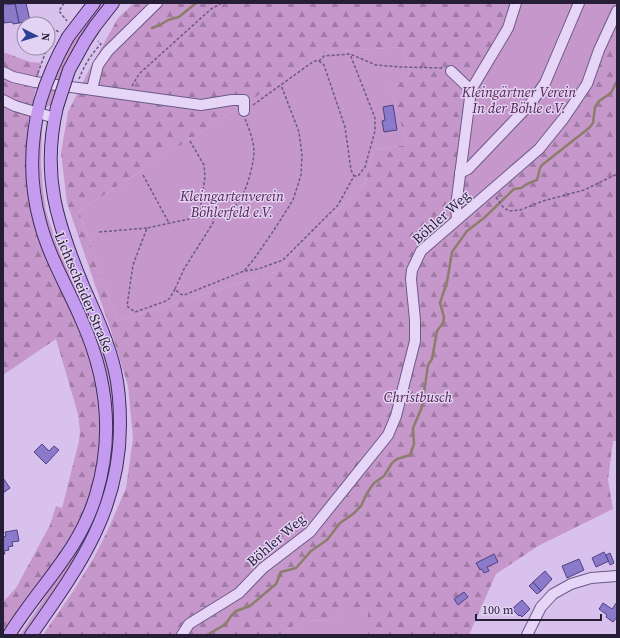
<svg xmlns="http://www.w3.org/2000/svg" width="620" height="638" viewBox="0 0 620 638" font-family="'Source Serif 4',serif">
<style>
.green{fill:#c697ca}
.forest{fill:url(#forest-firs);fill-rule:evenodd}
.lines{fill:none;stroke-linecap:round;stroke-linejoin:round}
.stream{stroke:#8d7e6c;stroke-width:2.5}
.building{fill:#8b79ca;stroke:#4e4185}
.minor-casing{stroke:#695a86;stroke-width:12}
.major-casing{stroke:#382e54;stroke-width:14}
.path{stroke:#695a86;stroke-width:1.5;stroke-dasharray:3 2;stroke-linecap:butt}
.minor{stroke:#e7d5f8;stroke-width:10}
.major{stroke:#c49bef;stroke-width:12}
.major-bridge-casing{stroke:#382e54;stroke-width:14;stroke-linecap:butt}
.major-bridge{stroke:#c49bef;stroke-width:12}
.labels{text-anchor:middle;stroke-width:3;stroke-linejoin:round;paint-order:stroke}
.park-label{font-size:14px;font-style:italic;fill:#522550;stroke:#e3d2f4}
.street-label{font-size:14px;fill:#251e36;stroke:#e3d2f4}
</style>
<defs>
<pattern id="forest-firs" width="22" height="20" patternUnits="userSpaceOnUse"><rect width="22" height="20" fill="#c697ca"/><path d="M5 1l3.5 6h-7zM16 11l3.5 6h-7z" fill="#a17ba5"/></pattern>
</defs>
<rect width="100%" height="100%" fill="#d8c2ed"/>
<g class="green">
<path d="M 101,3 L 106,3 L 52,104 L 47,107 L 45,106 C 47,99 48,92 50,85 C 62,55 80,27 101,3 Z"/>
<path d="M 513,3 L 617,3 L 617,4 L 584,81 L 553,140 L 520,174 L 467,212 L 470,85 Z"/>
<path d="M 403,47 L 410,75 L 391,88 L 407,145 L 373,150 L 365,183 L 275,272 L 117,321 L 79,211 L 325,52 Z"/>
<path d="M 40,130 L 42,130 L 41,163 L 43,190 L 46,211 L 53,233 L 62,257 L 74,279 L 105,353 L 110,376 L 114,401 L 115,444 L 107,491 L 84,545 L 25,635 L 20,635 L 84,538 L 110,459 C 116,414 108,369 91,327 C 78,295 60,265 50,232 C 39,199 38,165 40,130 Z"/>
<path d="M 347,606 L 368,611 L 368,635 L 278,635 L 304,620 L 336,621 Z"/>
</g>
<g class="forest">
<path d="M 134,3 L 513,3 L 507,26 L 470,85 L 468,211 L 520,174 L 553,140 L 584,81 L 617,4 L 617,441 L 613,441 L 608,480 L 613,509 L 540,545 L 496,574 L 469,635 L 368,635 L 368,611 L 347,607 L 336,621 L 304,620 L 278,635 L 43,635 L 74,590 L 93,559 L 107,532 L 126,488 L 133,438 L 128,386 L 111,331 L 67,203 L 61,153 L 68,112 L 89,70 L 118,18 ZM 403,47 L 410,75 L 391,88 L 407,145 L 373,150 L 365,183 L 275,272 L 117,321 L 79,211 L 325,52 Z"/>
<path d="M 3,52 L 30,62 L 41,63 L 28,125 L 27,192 L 39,235 L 71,304 L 95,370 L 102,423 L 96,477 L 86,509 L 75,532 L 4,635 L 3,635 L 3,602 L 16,588 L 50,525 L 56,506 L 62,508 L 79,441 L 80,432 L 78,414 L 56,339 L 3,375 Z"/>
</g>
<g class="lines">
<g class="stream">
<path d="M 152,28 L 160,25 L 168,20 L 179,17 L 196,3"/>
<path d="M 207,635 L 226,624 L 231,616 L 236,611 L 250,606 L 276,584 L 281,572 L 296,568 L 311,551 L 327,540 L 340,523 L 353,514 L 361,506 L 367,493 L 374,483 L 384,476 L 392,463 L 397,459 L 410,455 L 414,444 L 413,428 L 422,407 L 428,365 L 432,359 L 437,331 L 443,323 L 444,317 L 440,303 L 447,282 L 452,252 L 467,231 L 484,218 L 514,189 L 521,188 L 527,184 L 537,180 L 540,168 L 542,165 L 589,128 L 593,123 L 595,107 L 599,101 L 611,93 L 617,81"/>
</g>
</g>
<g class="building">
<path d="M 15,3 L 26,3 L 30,21 L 19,23 Z"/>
<path d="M 15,4 L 19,23 L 13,24 L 12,22 L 4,23 L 3,5 Z"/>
<path d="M 393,105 L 397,130 L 384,132 L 382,121 L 385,120 L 383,107 Z"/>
<path d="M 42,444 L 49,451 L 54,446 L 59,450 L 46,464 L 34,452 Z"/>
<path d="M 3,478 L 10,488 L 3,493 Z"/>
<path d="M 17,530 L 19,541 L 12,542 L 13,546 L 8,547 L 9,550 L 4,551 L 5,554 L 3,554 L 3,537 L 6,536 L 5,532 Z"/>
<path d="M 604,552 L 609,561 L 596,567 L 592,558 Z"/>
<path d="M 610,553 L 614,563 L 610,565 L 606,555 Z"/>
<path d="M 494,554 L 498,562 L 487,567 L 489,571 L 484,573 L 482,569 L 480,570 L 476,563 Z"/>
<path d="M 579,559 L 584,570 L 567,578 L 562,566 Z"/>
<path d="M 545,571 L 552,579 L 541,591 L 533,582 Z"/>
<path d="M 533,582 L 541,591 L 537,594 L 529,586 Z"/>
<path d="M 464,592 L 468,597 L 458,605 L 454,599 Z"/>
<path d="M 522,600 L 530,609 L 522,617 L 520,615 L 519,616 L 512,609 Z"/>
<path d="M 617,602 L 617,617 L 613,622 L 606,617 L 607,615 L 599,609 L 603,603 L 612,609 Z"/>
</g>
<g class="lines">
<defs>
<g id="minor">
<path d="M 451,71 L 471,90 L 456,206 L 457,219"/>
<path d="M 3,72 L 13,77 L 35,82 L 201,105 L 232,100 L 244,100 L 244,111"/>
<path d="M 92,89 L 98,65 L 108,51 L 157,3"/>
<path d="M 471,90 L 508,28 L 516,3"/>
<path d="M 3,100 L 15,106 L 55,118"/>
<path d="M 460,173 L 468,169 L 531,103 L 545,83 L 579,3"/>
<path d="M 182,635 L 189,624 L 239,593 L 263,568 L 310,532 L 388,435 L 396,416 L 415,341 L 415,320 L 411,279 L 412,270 L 421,251 L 539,149 L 564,118 L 587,84 L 599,50 L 617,11"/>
<path d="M 527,635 L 541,607 L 553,594 L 571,584 L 591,578 L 617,576"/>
</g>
<g id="major">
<path d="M 68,37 L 94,3"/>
<path d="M 85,41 L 95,26 L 113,3"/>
<path d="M 9,635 C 39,586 79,552 96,495 C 114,436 107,377 82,321 C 68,288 49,257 40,222 C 29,182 30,142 40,102"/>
<path d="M 31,635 C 78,568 120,511 120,425 C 120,407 119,388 115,371 C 108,341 95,313 83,286 C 57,223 41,175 57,107"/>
</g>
</defs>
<use href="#minor" class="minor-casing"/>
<use href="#major" class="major-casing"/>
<g class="path">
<path d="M 64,3 L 59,11 L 67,21"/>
<path d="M 48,45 L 53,29 L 59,32"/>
<path d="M 319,61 L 324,65 L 345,127 L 351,170 L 354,176"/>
<path d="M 38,73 L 47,48"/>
<path d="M 79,79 C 84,66 91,54 101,44 L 98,41"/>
<path d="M 132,86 L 139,74 L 211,9 L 222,3"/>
<path d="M 253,105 L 314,61 L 319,61 L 324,56 L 350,54 L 376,65 L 400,67 L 444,68"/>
<path d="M 245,119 C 249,129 254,141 254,152 C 254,164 246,192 239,202 C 235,206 231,209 227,211 L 147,228 L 133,265 L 127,306 L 135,312 L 166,301 L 170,298 L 175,289 L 180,294 L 184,295 L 244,271 L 254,259 L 274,230 L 293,200 L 301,175 L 302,155 L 299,132 L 281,85"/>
<path d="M 190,141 L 204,165 L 205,177 L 199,218"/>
<path d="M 143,175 L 169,223"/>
<path d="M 496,197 L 503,207 L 509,211 L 520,210 L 543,201 L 584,190 L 617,174"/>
<path d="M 99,232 L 147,228"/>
<path d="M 245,271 L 258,269 L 283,260 L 338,205 L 354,176 L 358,176 L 365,167 L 375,131 L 375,118 L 350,54"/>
<path d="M 175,289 L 184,269 L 213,223 L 214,215"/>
</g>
<use href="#minor" class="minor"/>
<use href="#major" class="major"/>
<defs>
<g id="major-bridge">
<path d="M 40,102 C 47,79 56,58 68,37"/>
<path d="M 57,107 L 69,70 L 85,41"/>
</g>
</defs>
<use href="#major-bridge" class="major-bridge-casing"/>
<use href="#major-bridge" class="major-bridge"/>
</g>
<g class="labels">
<g class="park-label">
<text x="519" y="97">Kleingärtner Verein<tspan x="519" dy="16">In der Böhle e.V.</tspan></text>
<text x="232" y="201">Kleingartenverein<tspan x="232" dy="16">Böhlerfeld e.V.</tspan></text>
<text x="418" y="402">Christbusch</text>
</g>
<g class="street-label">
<text transform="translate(441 217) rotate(-42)" y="5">Böhler Weg</text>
<text transform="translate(84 292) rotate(67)" y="5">Lichtscheider Straße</text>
<text transform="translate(276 540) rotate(-41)" y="5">Böhler Weg</text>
</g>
</g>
<rect width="620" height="638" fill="none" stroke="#251e36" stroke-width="8"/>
<g transform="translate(36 36) rotate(95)"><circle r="19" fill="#e3d2f4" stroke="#978aa8"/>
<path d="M0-3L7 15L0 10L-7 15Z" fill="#2c4193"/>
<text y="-6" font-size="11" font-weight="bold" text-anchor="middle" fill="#251e36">N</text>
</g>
<path d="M476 614v6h125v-6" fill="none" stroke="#251e36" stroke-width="2"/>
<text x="482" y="614" font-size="12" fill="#251e36" stroke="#e3d2f4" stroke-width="3" paint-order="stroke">100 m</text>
</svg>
